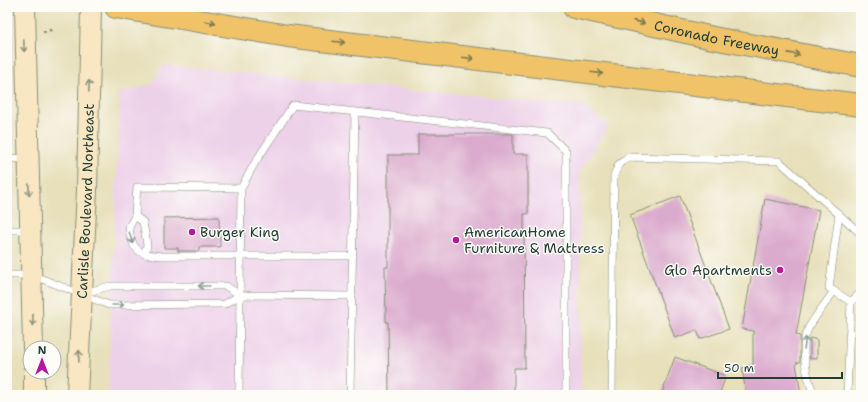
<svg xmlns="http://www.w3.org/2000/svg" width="868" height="402" viewBox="0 0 868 402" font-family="'Shantell Sans',sans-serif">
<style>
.built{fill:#edd1e9}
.building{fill:#dbabce}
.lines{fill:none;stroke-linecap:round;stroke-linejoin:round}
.lane-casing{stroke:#848e78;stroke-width:8}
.secondary-casing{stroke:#848e78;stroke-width:22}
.highway-casing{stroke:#848e78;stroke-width:24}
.path{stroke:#848e78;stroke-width:2.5;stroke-dasharray:3 3;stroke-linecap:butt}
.lane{stroke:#fff;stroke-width:7}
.secondary{stroke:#f9e7c3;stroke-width:20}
.highway{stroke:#f1c369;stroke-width:22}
.oneway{stroke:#7d794c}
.oneway2{stroke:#8c927c}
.oneway3{stroke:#8f9e9a}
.poi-dot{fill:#b5179e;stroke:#fdfcf7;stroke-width:1.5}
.labels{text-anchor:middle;stroke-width:3;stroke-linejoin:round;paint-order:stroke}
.street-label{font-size:14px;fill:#1f3d34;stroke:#fdfcf7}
.poi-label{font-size:14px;fill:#1f3d34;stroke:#fdfcf7;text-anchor:start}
</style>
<rect width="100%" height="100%" fill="#fdfcf7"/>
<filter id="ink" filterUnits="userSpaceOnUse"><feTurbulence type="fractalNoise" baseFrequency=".025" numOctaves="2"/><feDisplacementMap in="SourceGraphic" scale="8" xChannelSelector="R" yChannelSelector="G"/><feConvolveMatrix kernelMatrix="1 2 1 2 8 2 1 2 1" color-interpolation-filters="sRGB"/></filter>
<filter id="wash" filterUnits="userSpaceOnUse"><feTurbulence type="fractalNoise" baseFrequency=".012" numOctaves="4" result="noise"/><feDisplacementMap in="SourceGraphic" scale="16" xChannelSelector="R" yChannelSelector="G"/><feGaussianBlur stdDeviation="0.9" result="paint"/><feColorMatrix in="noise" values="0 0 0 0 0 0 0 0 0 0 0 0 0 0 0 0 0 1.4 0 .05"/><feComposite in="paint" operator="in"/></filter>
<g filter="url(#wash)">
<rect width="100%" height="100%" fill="#e8e0bb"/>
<g class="built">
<path d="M 163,65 L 539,102 L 581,105 L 609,125 L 580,171 L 581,395 L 108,395 L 120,93 L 152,85 Z"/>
<path d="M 7,125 L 10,125 L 13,395 L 7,395 Z"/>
</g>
<g id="blocks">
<g class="building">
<path d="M 418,134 L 513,134 L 513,154 L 528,154 L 528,214 L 524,214 L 525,368 L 514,368 L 514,395 L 389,395 L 388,322 L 386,322 L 385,267 L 388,267 L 388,155 L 418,155 Z"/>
<path d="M 680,196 L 729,329 L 700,339 L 697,330 L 675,338 L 630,215 Z"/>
<path d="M 765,199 L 819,210 L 796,335 L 800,336 L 800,362 L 796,363 L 801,395 L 746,395 L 742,368 L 753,365 L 753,331 L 742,329 Z"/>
<path d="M 219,217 L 220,247 L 199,247 L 199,251 L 178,251 L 178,248 L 164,248 L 164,218 Z"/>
<path d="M 810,338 L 817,340 L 817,358 L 810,359 Z"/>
<path d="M 675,357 L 726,376 L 719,395 L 661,395 Z"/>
</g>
</g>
</g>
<g filter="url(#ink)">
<use href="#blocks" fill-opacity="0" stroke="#848e78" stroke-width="1"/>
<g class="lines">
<defs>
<g id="lane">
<path d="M 7,158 L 28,159"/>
<path d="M 241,188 L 137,187 L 135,216 L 129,227 L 130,235 L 134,246 L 139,251 L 145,254 L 162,256 L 353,256"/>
<path d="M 839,214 L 829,288 L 851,302 L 847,395"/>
<path d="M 135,216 L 143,222 L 147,245 L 145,254"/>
<path d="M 7,230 L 29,230"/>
<path d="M 7,275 L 32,275 L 109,305 L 225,304 L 240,295 L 352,296"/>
<path d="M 84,293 L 110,286 L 226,286 L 240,295"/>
<path d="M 851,302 L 861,292"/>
<path d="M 239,395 L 241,188 L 256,161 L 293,105 L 547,133 L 566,151 L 566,395"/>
<path d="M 350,395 L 355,112"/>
<path d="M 612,395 L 614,175 L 619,164 L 629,157 L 779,161 L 861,234"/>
<path d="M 814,395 C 807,377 799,347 808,329 C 815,316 826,303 834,291"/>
</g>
<g id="secondary">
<path d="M 25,7 L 33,348"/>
<path d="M 34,372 L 34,395"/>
<path id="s1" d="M 77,395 L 87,190 L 91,7"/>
</g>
<g id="highway">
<path d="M 116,7 L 288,36 L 861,105"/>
<path id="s2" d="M 574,7 L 713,38 L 861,66"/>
</g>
</defs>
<use href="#lane" class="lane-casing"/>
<use href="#secondary" class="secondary-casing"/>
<use href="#highway" class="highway-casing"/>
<path class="path" d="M 43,32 L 54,29"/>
<use href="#lane" class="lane"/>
<use href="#secondary" class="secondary"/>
<use href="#highway" class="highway"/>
</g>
<defs><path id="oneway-shaft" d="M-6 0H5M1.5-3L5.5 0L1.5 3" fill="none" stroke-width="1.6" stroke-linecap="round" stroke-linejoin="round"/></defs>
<g class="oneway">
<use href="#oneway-shaft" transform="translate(210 22) rotate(10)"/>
<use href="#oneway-shaft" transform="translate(639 22) rotate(13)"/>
<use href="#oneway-shaft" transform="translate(339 42) rotate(7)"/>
<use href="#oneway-shaft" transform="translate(794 54) rotate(11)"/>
<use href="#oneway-shaft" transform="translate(468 58) rotate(7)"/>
<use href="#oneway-shaft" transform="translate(597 73) rotate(7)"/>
</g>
<g class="oneway2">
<use href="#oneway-shaft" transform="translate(24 46) rotate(88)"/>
<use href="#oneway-shaft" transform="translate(89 86) rotate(-89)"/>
<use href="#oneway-shaft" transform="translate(29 190) rotate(88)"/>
<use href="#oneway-shaft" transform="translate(33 320) rotate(89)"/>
<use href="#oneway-shaft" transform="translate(79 356) rotate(-88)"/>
</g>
<g class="oneway3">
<use href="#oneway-shaft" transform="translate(131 238) rotate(73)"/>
<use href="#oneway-shaft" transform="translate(204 286) rotate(-180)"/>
<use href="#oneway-shaft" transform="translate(118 305)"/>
<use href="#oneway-shaft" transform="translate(805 343) rotate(-82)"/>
</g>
</g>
<g class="poi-dot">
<circle cx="192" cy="232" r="4"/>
<circle cx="456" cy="240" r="4"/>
<circle cx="780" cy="270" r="4"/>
</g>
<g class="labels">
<g class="street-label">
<text dy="5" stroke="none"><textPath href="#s2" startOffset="146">Coronado Freeway</textPath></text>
<text dy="5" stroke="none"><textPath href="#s1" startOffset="194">Carlisle Boulevard Northeast</textPath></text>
</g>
<g class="poi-label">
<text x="200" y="237">Burger King</text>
<text x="464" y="237">AmericanHome<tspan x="464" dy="16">Furniture &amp; Mattress</tspan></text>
<text x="772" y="275" text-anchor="end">Glo Apartments</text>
</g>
</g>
<rect width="868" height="402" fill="none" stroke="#fdfcf7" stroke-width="24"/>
<g transform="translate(42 360)"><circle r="19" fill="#fdfcf7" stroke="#a4b0a9"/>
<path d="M0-3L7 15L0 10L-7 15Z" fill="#b5179e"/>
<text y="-6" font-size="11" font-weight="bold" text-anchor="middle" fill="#1f3d34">N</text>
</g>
<path d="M718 372v6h124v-6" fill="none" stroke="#1f3d34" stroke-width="2"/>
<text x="724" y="372" font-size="12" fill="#1f3d34" stroke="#fdfcf7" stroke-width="3" paint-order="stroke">50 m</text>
</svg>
